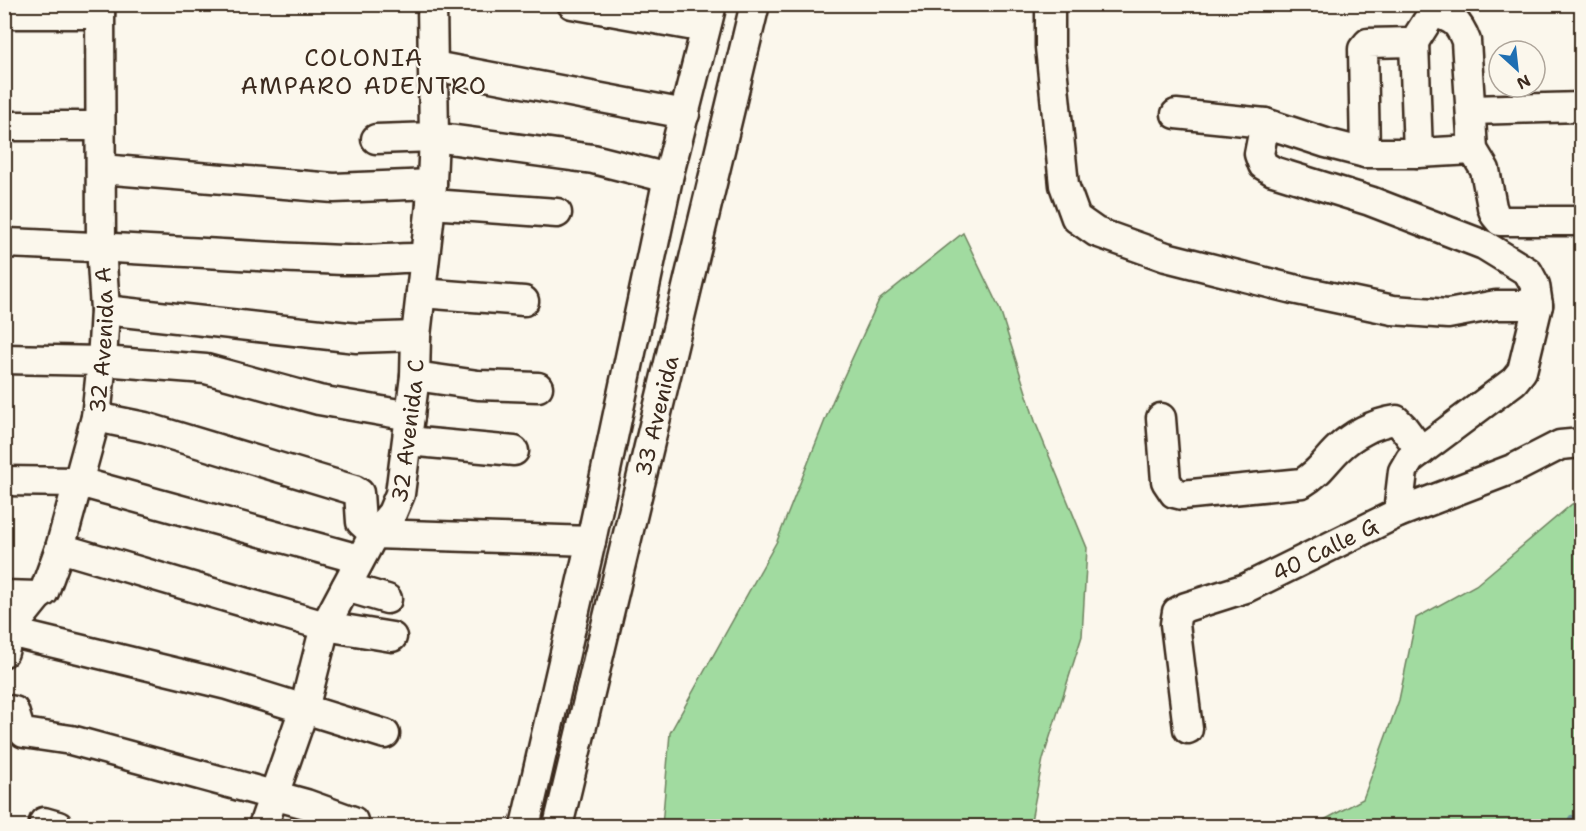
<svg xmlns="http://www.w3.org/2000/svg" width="1586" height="831" viewBox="0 0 1586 831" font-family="'Shantell Sans',sans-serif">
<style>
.green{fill:#a1dba0;stroke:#6e825f;stroke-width:1.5}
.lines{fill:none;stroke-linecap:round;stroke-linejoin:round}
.stream{stroke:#6d939b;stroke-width:8}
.minor-casing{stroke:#3b2a1e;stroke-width:33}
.minor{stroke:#fbf7ec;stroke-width:28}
.labels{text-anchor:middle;stroke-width:4.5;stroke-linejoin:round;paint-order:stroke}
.street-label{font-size:22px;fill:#3b2a1e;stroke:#fbf7ec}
.neighbourhood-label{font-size:24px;letter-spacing:1.5px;fill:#3b2a1e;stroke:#fbf7ec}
</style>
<rect width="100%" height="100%" fill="#fbf7ec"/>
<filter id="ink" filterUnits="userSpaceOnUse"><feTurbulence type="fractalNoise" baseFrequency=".0167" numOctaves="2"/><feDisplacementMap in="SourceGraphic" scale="12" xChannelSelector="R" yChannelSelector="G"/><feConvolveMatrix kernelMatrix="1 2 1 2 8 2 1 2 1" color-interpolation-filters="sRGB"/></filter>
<g filter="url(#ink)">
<g class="green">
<path d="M 963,233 L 1000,310 L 1036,424 L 1087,548 L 1082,636 L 1043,759 L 1030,826 L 662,826 L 670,733 L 777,541 L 833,400 L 879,300 Z"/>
<path d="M 1581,503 L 1581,826 L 1313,826 L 1363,799 L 1399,700 L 1416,618 L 1476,585 L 1572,504 Z"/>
</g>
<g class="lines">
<path class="stream" d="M 1569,826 L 1572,819"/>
<defs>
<g id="minor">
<path d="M 572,4 L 705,28"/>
<path d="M 1050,4 L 1050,47 L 1064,185 L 1076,218 L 1096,232 L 1166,257 L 1293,289 L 1393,310 L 1448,314 L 1496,305 L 1538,305"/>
<path d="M 1432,4 L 1433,12 C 1453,19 1458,20 1466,41 L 1473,150 L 1485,170 L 1492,207 L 1495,215 L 1500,221 L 1582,221"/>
<path d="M 1433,12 L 1414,42 L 1368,43 L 1363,49 L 1365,153 L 1418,153 L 1473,150"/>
<path d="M 4,14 L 100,14"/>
<path d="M 1414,42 L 1418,153"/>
<path d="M 434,66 L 685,114"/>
<path d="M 1471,110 L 1582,107"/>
<path d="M 1176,114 L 1265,123 L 1326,143 L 1365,153"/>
<path d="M 1265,123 L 1259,154 L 1263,165 L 1273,171 L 1370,201 L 1484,245 L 1528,272 L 1535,285 L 1538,305 L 1522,371 L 1514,381 L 1410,459 L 1403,471 L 1398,513"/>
<path d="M 4,126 L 100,126"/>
<path d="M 376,139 L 434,137 L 593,159 L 668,178"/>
<path d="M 101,169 L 334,188 L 432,184"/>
<path d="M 431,204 L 557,213"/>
<path d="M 4,243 C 119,247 233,256 347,260 C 372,261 398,257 424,258"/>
<path d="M 421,293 L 524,301"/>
<path d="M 105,310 L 357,338 L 416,336"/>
<path d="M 4,359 L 102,361 L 206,369 L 319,400 L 410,416"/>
<path d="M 415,376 L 478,385 L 538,387"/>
<path d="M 96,417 L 145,427 L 354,490 L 359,493 L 361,522 L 374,534 L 591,541"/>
<path d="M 1161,418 L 1166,481 L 1174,493 L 1182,495 L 1302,483 C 1319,473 1324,463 1337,450 C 1352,435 1374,423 1396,420 L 1403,427 L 1421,451"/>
<path d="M 408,441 L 514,451"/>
<path d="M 4,481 L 79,482 L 359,559"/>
<path d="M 60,548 L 325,626 L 392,637"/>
<path d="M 346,587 L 387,599"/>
<path d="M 4,595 L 38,596"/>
<path d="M 9,632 L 227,685 L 385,734"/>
<path id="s1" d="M 4,652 L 9,632 L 38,596 L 44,592 L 60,548 L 96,417 L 102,361 L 105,310 L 101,246 L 100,4"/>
<path d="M 4,709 L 14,711 L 19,727 L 24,733 L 71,740 L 306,804 L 353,821"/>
<path id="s2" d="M 1188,729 L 1175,624 L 1177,612 L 1186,607 L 1246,588 L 1398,513 L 1515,468 L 1560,445 L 1582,443"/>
<path d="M 44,822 L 58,826"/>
<path id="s3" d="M 263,826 L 304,709 L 325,626 L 374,534 L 392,513 L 400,494 L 415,376 L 416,336 L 431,204 L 434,137 L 432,4"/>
<path d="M 525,826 L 591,541 L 668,178 L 712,4"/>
<path id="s4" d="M 558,826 C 622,552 691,279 755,4"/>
</g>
</defs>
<use href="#minor" class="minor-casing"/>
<use href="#minor" class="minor"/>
</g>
</g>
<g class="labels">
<g class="street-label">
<text dy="8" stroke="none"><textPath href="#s1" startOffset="334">32 Avenida A</textPath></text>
<text dy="8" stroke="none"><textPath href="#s4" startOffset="422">33 Avenida</textPath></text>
<text dy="8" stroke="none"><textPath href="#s3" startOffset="426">32 Avenida C</textPath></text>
<text dy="8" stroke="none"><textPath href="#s2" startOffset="279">40 Calle G</textPath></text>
</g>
<g class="neighbourhood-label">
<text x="364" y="66">COLONIA<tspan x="364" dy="28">AMPARO ADENTRO</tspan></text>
</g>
</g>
<rect width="1586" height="831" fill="none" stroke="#fbf7ec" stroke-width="24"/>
<rect x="12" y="12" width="1562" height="807" fill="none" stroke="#3b2a1e" stroke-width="2" filter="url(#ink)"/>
<g transform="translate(1517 69) rotate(153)"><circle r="28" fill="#fbf7ec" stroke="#aea59a" stroke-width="1.5"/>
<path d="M0-4.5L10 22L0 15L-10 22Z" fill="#1f6fb2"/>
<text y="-9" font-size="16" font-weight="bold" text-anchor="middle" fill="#3b2a1e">N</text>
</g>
</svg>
